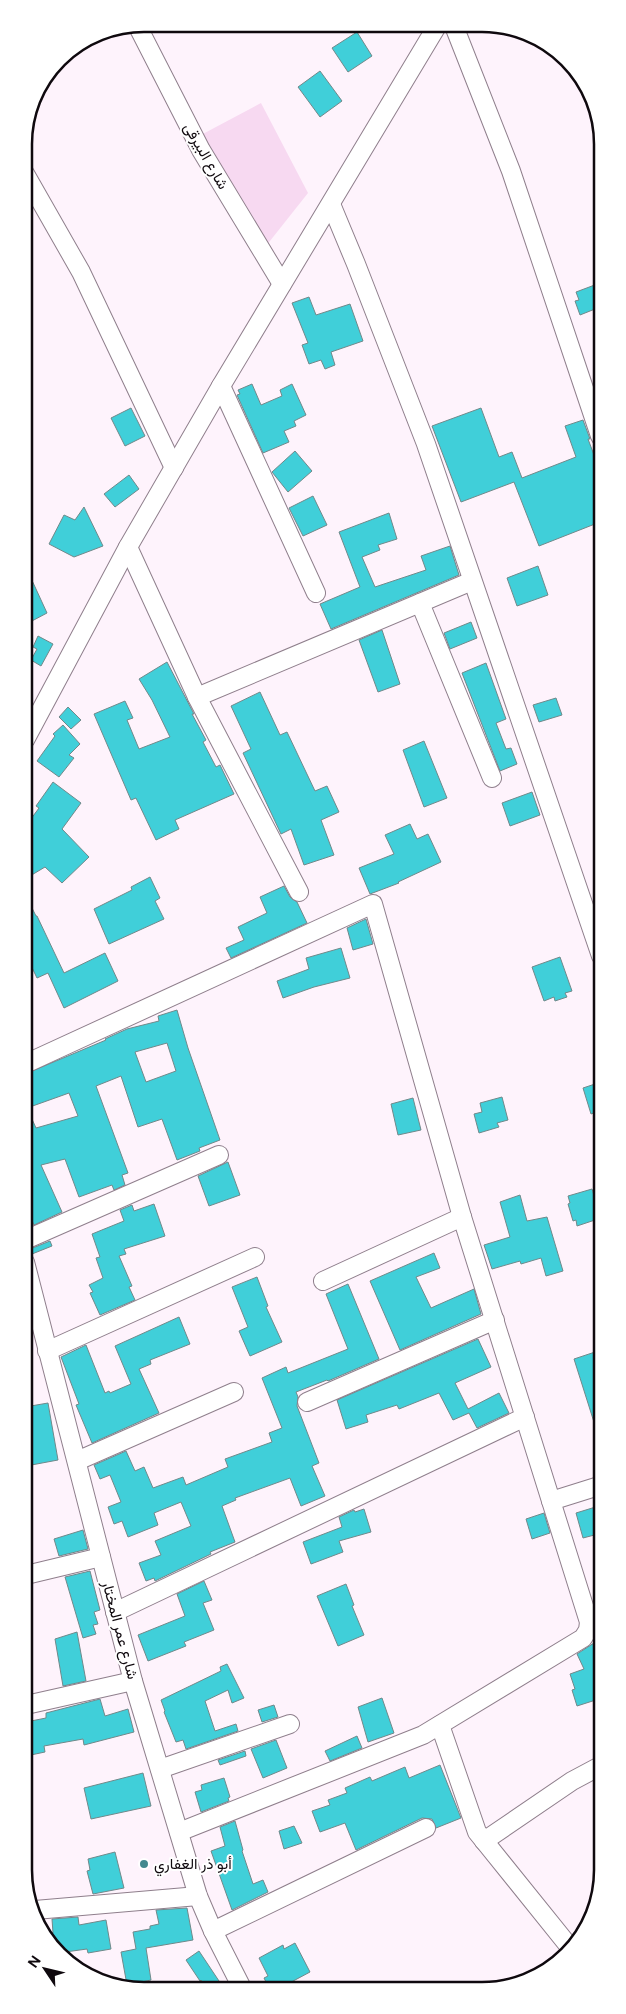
<svg xmlns="http://www.w3.org/2000/svg" width="626" height="2014" viewBox="0 0 626 2014" font-family="'Public Sans',Vazirmatn,sans-serif">
<style>
.green{fill:#f7d9f1}
.building{fill:#40cfd9;stroke:#70898a;fill-rule:evenodd}
.lines{fill:none;stroke-linecap:round;stroke-linejoin:round}
.minor-casing{stroke:#8f7f8c;stroke-width:20}
.minor{stroke:#fff;stroke-width:18}
.poi-dot{fill:#42898e;stroke:#fff;stroke-width:2}
.labels{text-anchor:middle;stroke-width:4;stroke-linejoin:round;paint-order:stroke}
.street-label{font-size:15px;fill:#0f090e;stroke:#fff}
.poi-label{font-size:15px;fill:#0f090e;stroke:#fff;text-anchor:start}
.rim{fill:none;stroke:#0f090e;stroke-width:2.5}
</style>
<rect width="100%" height="100%" fill="#fef3fc"/>
<path class="green" d="M 261,103 L 308,193 L 266,246 L 199,136 Z"/>
<g class="building">
<path d="M 357,32 L 372,56 L 348,72 L 332,48 Z"/>
<path d="M 320,71 L 342,101 L 320,117 L 298,87 Z"/>
<path d="M 600,283 L 600,307 L 580,315 L 575,301 L 579,300 L 576,292 Z"/>
<path d="M 309,297 L 316,315 L 350,304 L 363,341 L 331,352 L 335,365 L 325,369 L 321,360 L 309,364 L 302,345 L 308,343 L 292,303 Z"/>
<path d="M 252,384 L 261,405 L 282,396 L 280,390 L 292,384 L 306,415 L 294,421 L 296,426 L 284,431 L 289,442 L 263,453 L 237,395 L 240,394 L 238,390 Z"/>
<path d="M 131,408 L 145,436 L 125,446 L 111,418 Z"/>
<path d="M 481,408 L 499,457 L 512,452 L 522,478 L 576,457 L 565,426 L 583,420 L 590,439 L 588,439 L 600,471 L 600,522 L 539,546 L 514,482 L 461,502 L 432,426 Z"/>
<path d="M 295,451 L 312,471 L 288,492 L 272,472 Z"/>
<path d="M 129,475 L 139,489 L 115,507 L 104,494 Z"/>
<path d="M 313,496 L 327,525 L 303,536 L 289,508 Z"/>
<path d="M 84,507 L 103,546 L 74,557 L 49,544 L 64,515 L 75,520 Z"/>
<path d="M 389,513 L 397,539 L 378,545 L 380,550 L 362,557 L 375,587 L 426,570 L 421,556 L 450,546 L 459,575 L 331,629 L 320,604 L 360,587 L 339,532 Z"/>
<path d="M 24,563 L 47,613 L 30,622 L 25,611 Z"/>
<path d="M 538,566 L 548,595 L 517,606 L 507,578 Z"/>
<path d="M 471,622 L 477,638 L 450,649 L 444,633 Z"/>
<path d="M 382,630 L 400,684 L 378,692 L 359,640 Z"/>
<path d="M 38,636 L 53,644 L 41,666 L 31,660 L 37,649 L 33,647 Z"/>
<path d="M 167,662 L 194,714 L 192,714 L 206,740 L 203,742 L 216,767 L 220,765 L 234,794 L 175,820 L 179,829 L 156,840 L 136,798 L 131,800 L 94,714 L 125,701 L 133,718 L 127,720 L 139,749 L 170,737 L 152,700 L 139,679 Z"/>
<path d="M 486,663 L 506,719 L 496,723 L 506,749 L 511,748 L 517,764 L 500,771 L 462,673 Z"/>
<path d="M 260,692 L 280,735 L 287,732 L 315,791 L 327,786 L 339,812 L 321,820 L 334,855 L 304,865 L 291,829 L 281,834 L 243,753 L 251,749 L 231,706 Z"/>
<path d="M 556,698 L 562,715 L 539,722 L 533,705 Z"/>
<path d="M 68,707 L 81,720 L 71,729 L 59,717 Z"/>
<path d="M 63,725 L 80,744 L 69,755 L 74,758 L 59,777 L 37,761 L 55,736 L 53,734 Z"/>
<path d="M 424,741 L 447,798 L 424,807 L 403,750 Z"/>
<path d="M 53,782 L 81,803 L 62,829 L 89,857 L 62,883 L 45,867 L 25,879 L 25,827 L 39,808 L 36,806 Z"/>
<path d="M 532,792 L 540,815 L 510,826 L 502,803 Z"/>
<path d="M 410,824 L 417,839 L 428,834 L 441,862 L 398,882 L 399,883 L 370,894 L 359,868 L 394,854 L 385,835 Z"/>
<path d="M 150,877 L 160,898 L 155,901 L 164,919 L 109,944 L 94,909 L 132,890 L 131,887 Z"/>
<path d="M 284,886 L 290,897 L 297,902 L 307,923 L 231,958 L 226,948 L 244,940 L 238,927 L 267,913 L 260,897 Z"/>
<path d="M 25,894 L 36,916 L 37,916 L 64,973 L 105,953 L 118,981 L 64,1008 L 48,973 L 37,978 L 25,953 Z"/>
<path d="M 366,919 L 373,944 L 353,950 L 347,928 Z"/>
<path d="M 341,948 L 350,978 L 314,987 L 283,998 L 277,981 L 309,969 L 306,958 Z"/>
<path d="M 560,957 L 572,991 L 565,993 L 567,997 L 555,1001 L 554,997 L 544,1001 L 532,967 Z"/>
<path d="M 177,1010 L 188,1048 L 220,1140 L 199,1148 L 200,1151 L 177,1160 L 162,1119 L 138,1127 L 121,1076 L 96,1086 L 128,1173 L 122,1175 L 125,1185 L 114,1190 L 112,1185 L 79,1197 L 65,1159 L 41,1165 L 62,1212 L 34,1225 L 25,1206 L 25,1074 L 106,1040 L 105,1039 L 127,1029 L 159,1021 L 158,1016 ZM 167,1043 L 176,1071 L 146,1082 L 135,1052 ZM 69,1093 L 78,1116 L 36,1128 L 27,1108 Z"/>
<path d="M 601,1082 L 601,1110 L 591,1114 L 583,1088 Z"/>
<path d="M 502,1097 L 508,1120 L 497,1123 L 499,1127 L 479,1133 L 474,1114 L 482,1112 L 480,1103 Z"/>
<path d="M 413,1098 L 421,1130 L 398,1135 L 391,1104 Z"/>
<path d="M 228,1162 L 240,1195 L 209,1206 L 198,1176 Z"/>
<path d="M 592,1189 L 601,1218 L 577,1226 L 576,1220 L 573,1221 L 568,1204 L 570,1203 L 568,1196 Z"/>
<path d="M 520,1195 L 527,1221 L 547,1217 L 563,1271 L 546,1276 L 541,1258 L 521,1264 L 520,1261 L 492,1269 L 484,1245 L 510,1237 L 500,1202 Z"/>
<path d="M 154,1204 L 165,1236 L 124,1249 L 126,1254 L 119,1256 L 132,1286 L 129,1287 L 135,1300 L 100,1315 L 90,1293 L 93,1292 L 89,1285 L 103,1278 L 96,1258 L 100,1257 L 92,1234 L 124,1221 L 120,1210 L 132,1205 L 134,1211 Z"/>
<path d="M 50,1241 L 52,1246 L 32,1254 L 30,1249 Z"/>
<path d="M 434,1253 L 440,1268 L 416,1277 L 431,1308 L 474,1289 L 481,1314 L 400,1350 L 370,1281 Z"/>
<path d="M 257,1277 L 268,1306 L 266,1307 L 282,1342 L 250,1356 L 239,1331 L 248,1327 L 232,1287 Z"/>
<path d="M 348,1284 L 379,1359 L 328,1381 L 327,1380 L 296,1392 L 298,1397 L 297,1406 L 319,1463 L 312,1466 L 325,1496 L 301,1506 L 290,1478 L 235,1498 L 236,1500 L 222,1506 L 235,1542 L 210,1552 L 211,1554 L 155,1581 L 154,1578 L 146,1581 L 139,1563 L 161,1555 L 155,1541 L 191,1526 L 181,1502 L 154,1513 L 158,1525 L 128,1537 L 122,1521 L 114,1524 L 108,1507 L 121,1502 L 110,1475 L 100,1479 L 94,1465 L 126,1451 L 135,1471 L 144,1467 L 153,1488 L 183,1477 L 186,1485 L 228,1467 L 225,1459 L 272,1442 L 269,1433 L 282,1428 L 262,1378 L 286,1367 L 288,1373 L 348,1349 L 326,1294 Z"/>
<path d="M 179,1317 L 190,1344 L 150,1360 L 151,1364 L 139,1369 L 159,1413 L 92,1443 L 76,1405 L 79,1404 L 61,1357 L 86,1345 L 105,1393 L 109,1391 L 110,1393 L 131,1384 L 115,1346 Z"/>
<path d="M 478,1339 L 491,1367 L 455,1383 L 468,1409 L 499,1393 L 509,1413 L 477,1428 L 469,1413 L 453,1420 L 439,1393 L 399,1409 L 397,1405 L 366,1415 L 368,1422 L 346,1429 L 337,1400 Z"/>
<path d="M 601,1350 L 602,1437 L 599,1438 L 574,1359 Z"/>
<path d="M 48,1403 L 58,1460 L 26,1466 L 25,1407 Z"/>
<path d="M 602,1505 L 602,1533 L 583,1538 L 576,1513 Z"/>
<path d="M 364,1509 L 371,1532 L 339,1541 L 343,1552 L 311,1564 L 303,1542 L 342,1527 L 339,1517 L 354,1510 L 355,1512 Z"/>
<path d="M 544,1513 L 550,1533 L 532,1539 L 526,1519 Z"/>
<path d="M 83,1530 L 88,1549 L 59,1556 L 54,1539 Z"/>
<path d="M 90,1571 L 100,1610 L 94,1612 L 98,1624 L 93,1625 L 96,1634 L 83,1638 L 65,1577 Z"/>
<path d="M 204,1581 L 212,1600 L 203,1603 L 214,1630 L 184,1642 L 186,1646 L 148,1661 L 138,1635 L 185,1616 L 177,1594 Z"/>
<path d="M 346,1584 L 354,1605 L 352,1606 L 364,1635 L 338,1646 L 317,1596 Z"/>
<path d="M 77,1632 L 86,1681 L 63,1686 L 55,1639 Z"/>
<path d="M 594,1643 L 599,1655 L 595,1657 L 602,1677 L 602,1698 L 577,1706 L 572,1690 L 575,1689 L 570,1674 L 584,1669 L 577,1654 Z"/>
<path d="M 227,1664 L 244,1698 L 232,1703 L 228,1690 L 205,1701 L 215,1731 L 236,1724 L 238,1731 L 186,1749 L 183,1740 L 176,1742 L 164,1712 L 165,1711 L 161,1700 L 221,1671 L 220,1667 Z"/>
<path d="M 382,1698 L 394,1733 L 368,1742 L 358,1707 Z"/>
<path d="M 100,1699 L 105,1716 L 128,1709 L 134,1732 L 84,1745 L 83,1739 L 44,1746 L 45,1752 L 26,1756 L 26,1722 L 46,1718 L 46,1713 Z"/>
<path d="M 274,1705 L 278,1717 L 262,1722 L 258,1710 Z"/>
<path d="M 357,1736 L 362,1748 L 330,1761 L 325,1751 Z"/>
<path d="M 276,1740 L 287,1768 L 263,1778 L 251,1749 Z"/>
<path d="M 245,1751 L 246,1756 L 220,1765 L 218,1760 Z"/>
<path d="M 440,1765 L 461,1818 L 436,1828 L 432,1819 L 422,1818 L 356,1850 L 345,1823 L 320,1832 L 312,1811 L 330,1805 L 328,1800 L 347,1793 L 345,1788 L 370,1777 L 372,1781 L 405,1767 L 409,1778 Z"/>
<path d="M 143,1773 L 151,1806 L 91,1819 L 84,1788 Z"/>
<path d="M 224,1778 L 230,1797 L 228,1798 L 229,1801 L 201,1812 L 195,1792 L 202,1790 L 201,1785 Z"/>
<path d="M 235,1821 L 243,1850 L 242,1851 L 253,1884 L 263,1880 L 268,1892 L 232,1910 L 211,1851 L 225,1846 L 220,1827 Z"/>
<path d="M 294,1826 L 302,1843 L 284,1849 L 279,1831 Z"/>
<path d="M 115,1852 L 124,1888 L 93,1894 L 87,1871 L 90,1870 L 88,1859 Z"/>
<path d="M 187,1908 L 193,1940 L 146,1948 L 151,1980 L 127,1985 L 121,1952 L 136,1949 L 133,1932 L 150,1929 L 150,1926 L 159,1924 L 156,1910 Z"/>
<path d="M 78,1917 L 79,1925 L 106,1920 L 111,1949 L 88,1953 L 87,1949 L 58,1953 L 48,1934 L 53,1933 L 52,1919 Z"/>
<path d="M 295,1943 L 310,1972 L 280,1988 L 269,1988 L 264,1978 L 268,1976 L 259,1958 L 283,1945 L 284,1949 Z"/>
<path d="M 199,1951 L 219,1981 L 209,1988 L 206,1988 L 201,1980 L 200,1981 L 186,1960 Z"/>
</g>
<g class="lines">
<defs>
<g id="minor">
<path d="M 137,25 L 201,150 L 282,284"/>
<path d="M 454,26 L 511,171 L 600,436"/>
<path d="M 24,172 L 81,272 L 174,468"/>
<path d="M 331,204 L 356,264 L 426,444 L 601,956"/>
<path d="M 221,386 L 316,593"/>
<path d="M 128,547 L 197,697 L 299,892"/>
<path d="M 420,603 L 492,778"/>
<path d="M 197,697 L 472,581"/>
<path d="M 25,740 L 128,547 L 221,386 L 437,26"/>
<path d="M 25,1064 L 373,904 L 462,1217 L 589,1622 L 588,1630 L 583,1638 L 423,1735 L 179,1832"/>
<path d="M 25,1240 L 219,1155"/>
<path d="M 25,1262 L 133,1681 L 198,1896 L 213,1931 L 242,1988"/>
<path d="M 323,1281 L 462,1217"/>
<path d="M 47,1351 L 255,1257"/>
<path d="M 307,1402 L 495,1320"/>
<path d="M 77,1461 L 234,1392"/>
<path d="M 551,1501 L 602,1485"/>
<path d="M 26,1575 L 101,1557"/>
<path d="M 115,1612 L 525,1417"/>
<path d="M 26,1705 L 133,1681"/>
<path d="M 440,1725 L 477,1832 L 572,1950"/>
<path d="M 160,1769 L 290,1724"/>
<path d="M 484,1841 L 572,1781 L 602,1765"/>
<path d="M 35,1910 L 198,1896"/>
<path d="M 213,1931 L 426,1828"/>
</g>
</defs>
<use href="#minor" class="minor-casing"/>
<use href="#minor" class="minor"/>
</g>
<circle class="poi-dot" cx="144" cy="1864" r="5"/>
<g class="labels">
<g class="street-label">
<text transform="translate(206 156) rotate(60)" y="5">شارع البيرقى</text>
<text transform="translate(120 1630) rotate(75)" y="5">شارع عمر المختار</text>
</g>
<g class="poi-label">
<text x="154" y="1869">أبو ذر الغفاري</text>
</g>
</g>
<path d="M0 0H626V2014H0ZM144 32H482A112 112 0 0 1 594 144V1870A112 112 0 0 1 482 1982H144A112 112 0 0 1 32 1870V144A112 112 0 0 1 144 32Z" fill="#fff" fill-rule="evenodd"/>
<path class="rim" d="M144 32H482A112 112 0 0 1 594 144V1870A112 112 0 0 1 482 1982H144A112 112 0 0 1 32 1870V144A112 112 0 0 1 144 32Z"/>
<g transform="translate(45 1969) rotate(305)" stroke="#ffffff" stroke-width="4" paint-order="stroke">
<path d="M0-4L9 19L0 12L-9 19Z" fill="#0f090e"/>
<text y="-8" font-size="14" font-weight="bold" text-anchor="middle" fill="#0f090e">N</text>
</g>
</svg>
